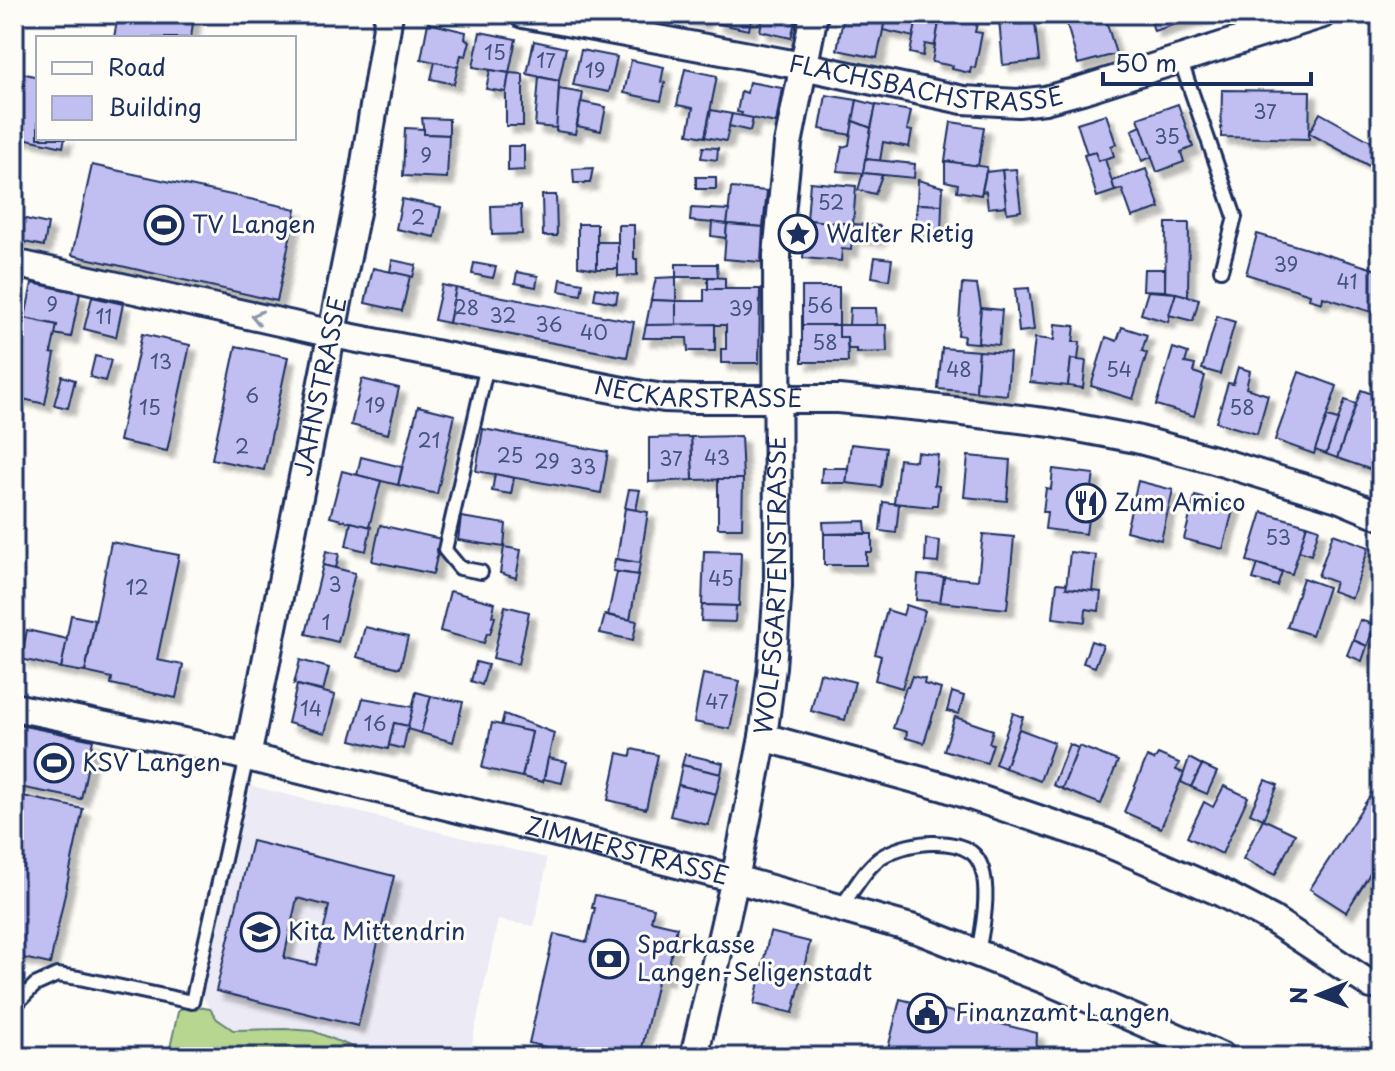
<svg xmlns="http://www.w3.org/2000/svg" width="1395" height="1071" viewBox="0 0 1395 1071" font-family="'Playpen Sans',sans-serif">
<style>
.built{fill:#ebeaf5}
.green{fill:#b7d791;stroke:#698378;stroke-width:2}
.building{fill:#c1bff1;stroke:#1b2f5e;stroke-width:2;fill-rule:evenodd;filter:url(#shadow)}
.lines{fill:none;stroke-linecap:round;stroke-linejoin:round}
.service-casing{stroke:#1b2f5e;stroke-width:18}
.minor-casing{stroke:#1b2f5e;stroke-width:32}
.service{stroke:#fdfcf7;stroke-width:12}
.minor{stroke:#fdfcf7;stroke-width:26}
.oneway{stroke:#8c96aa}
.labels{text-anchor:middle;stroke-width:6;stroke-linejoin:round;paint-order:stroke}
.number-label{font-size:20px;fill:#445383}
.street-label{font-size:24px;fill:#1b2f5e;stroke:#fdfcf7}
.poi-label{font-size:24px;fill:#1b2f5e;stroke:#fdfcf7;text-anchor:start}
</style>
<defs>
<filter id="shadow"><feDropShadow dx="7" dy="7" stdDeviation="2" flood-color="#0004"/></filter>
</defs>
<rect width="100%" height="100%" fill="#fdfcf7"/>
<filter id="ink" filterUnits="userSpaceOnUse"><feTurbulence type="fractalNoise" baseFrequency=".0125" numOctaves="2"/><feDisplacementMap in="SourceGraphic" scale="16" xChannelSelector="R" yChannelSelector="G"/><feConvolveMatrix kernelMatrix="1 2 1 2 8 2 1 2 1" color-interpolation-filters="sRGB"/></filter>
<g filter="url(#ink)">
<path class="built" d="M 251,786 L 546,858 L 546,868 L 534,926 L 498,920 L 469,1057 L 371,1057 L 285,1029 L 233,1030 L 217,1018 L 210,1009 L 201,994 Z"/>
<path class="green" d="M 185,1005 L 210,1009 L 217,1019 L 233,1030 L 285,1029 L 313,1031 L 355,1048 L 371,1057 L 168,1057 L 178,1012 Z"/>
<g class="building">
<path d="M 118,14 L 190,14 L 194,15 L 191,38 L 114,38 Z"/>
<path d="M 665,14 L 705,14 L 703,22 Z"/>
<path d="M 716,14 L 752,14 L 749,30 L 715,23 Z"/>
<path d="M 763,14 L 797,14 L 791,38 L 760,31 Z"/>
<path d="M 844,14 L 885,21 L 877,58 L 837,50 Z"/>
<path d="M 886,14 L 918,14 L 914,37 L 883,30 Z"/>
<path d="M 918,14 L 940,17 L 935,46 L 925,44 L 923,56 L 910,53 Z"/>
<path d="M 1064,14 L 1094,14 L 1097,23 L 1106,20 L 1116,54 L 1078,64 Z"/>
<path d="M 1149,14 L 1209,14 L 1154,31 Z"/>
<path d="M 940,17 L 977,24 L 975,32 L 982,33 L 975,68 L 971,67 L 970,73 L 952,69 L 953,66 L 932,62 Z"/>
<path d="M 1018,17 L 1019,24 L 1035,23 L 1039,61 L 1003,65 L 999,19 Z"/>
<path d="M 428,23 L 466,32 L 465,39 L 470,41 L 466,56 L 461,55 L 458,67 L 421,59 Z"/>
<path d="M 480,32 L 516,39 L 509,73 L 473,67 Z"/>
<path d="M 534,41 L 566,48 L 559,81 L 527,74 Z"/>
<path d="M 581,50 L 617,57 L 609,92 L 573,85 Z"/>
<path d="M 631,60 L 664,67 L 661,82 L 665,83 L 661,101 L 624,93 Z"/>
<path d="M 435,62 L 458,67 L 454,84 L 431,79 Z"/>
<path d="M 685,69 L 717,76 L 705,137 L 688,134 L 693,108 L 677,105 Z"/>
<path d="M 490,70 L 509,73 L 506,92 L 486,89 Z"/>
<path d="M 14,71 L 38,77 L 38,138 L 65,138 L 63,147 L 14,136 Z"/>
<path d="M 509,73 L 523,74 L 523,126 L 506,126 L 506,92 Z"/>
<path d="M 539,77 L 559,81 L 557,128 L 535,126 Z"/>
<path d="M 749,82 L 782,88 L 776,123 L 741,116 L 742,113 L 737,112 L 741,91 L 747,93 Z"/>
<path d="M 559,89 L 583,93 L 575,134 L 556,131 Z"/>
<path d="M 1222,90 L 1310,91 L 1309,139 L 1221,137 Z"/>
<path d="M 826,95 L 857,100 L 851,135 L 820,129 Z"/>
<path d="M 857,100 L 876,105 L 871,128 L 853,121 Z"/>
<path d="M 581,102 L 606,107 L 601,131 L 577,126 Z"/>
<path d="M 1178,104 L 1193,147 L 1181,152 L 1184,162 L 1157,172 L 1138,118 Z"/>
<path d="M 876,105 L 911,111 L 907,130 L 912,131 L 909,147 L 883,142 L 880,161 L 865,159 Z"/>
<path d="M 711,110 L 732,114 L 726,141 L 705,137 Z"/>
<path d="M 1320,113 L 1381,147 L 1380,172 L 1309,133 Z"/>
<path d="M 732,114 L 753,118 L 750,131 L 729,126 Z"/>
<path d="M 1106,114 L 1116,144 L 1111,146 L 1114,156 L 1098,161 L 1096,152 L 1087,154 L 1077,123 Z"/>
<path d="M 422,118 L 449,119 L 449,135 L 424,134 Z"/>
<path d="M 853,121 L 871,128 L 863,173 L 837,171 L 842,147 L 849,145 Z"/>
<path d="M 951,122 L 984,127 L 978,166 L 945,161 Z"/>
<path d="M 1141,126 L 1152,157 L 1142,161 L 1132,130 Z"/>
<path d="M 405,128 L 424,129 L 424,134 L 449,135 L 447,178 L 403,176 Z"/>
<path d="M 508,146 L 524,146 L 524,170 L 508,171 Z"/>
<path d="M 703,147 L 718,148 L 717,160 L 701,158 Z"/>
<path d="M 1096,152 L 1098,161 L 1105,159 L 1115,191 L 1097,197 L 1084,155 Z"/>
<path d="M 865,159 L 915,164 L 914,178 L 863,173 Z"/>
<path d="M 945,161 L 987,167 L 981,195 L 957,191 L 958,184 L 945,181 Z"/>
<path d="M 92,165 L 296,209 L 277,301 L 72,255 Z"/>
<path d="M 593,168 L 590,183 L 574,183 L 573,169 Z"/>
<path d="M 1016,169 L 1021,211 L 1007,213 L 1002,170 Z"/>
<path d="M 1146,169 L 1160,208 L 1132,217 L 1122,189 L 1115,191 L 1112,181 Z"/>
<path d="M 1002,170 L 1006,206 L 988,208 L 986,191 L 982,192 L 986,172 Z"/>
<path d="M 863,173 L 882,175 L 875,194 L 858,190 Z"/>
<rect x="696" y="177" width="20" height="12"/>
<path d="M 918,180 L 943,187 L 942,205 L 917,204 Z"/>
<path d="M 810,182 L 856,186 L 853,224 L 807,220 Z"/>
<path d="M 731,188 L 767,191 L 763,227 L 727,224 Z"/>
<path d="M 542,195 L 556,195 L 557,236 L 543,236 Z"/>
<path d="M 402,199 L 441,207 L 435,237 L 396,229 Z"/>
<path d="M 917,204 L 942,205 L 941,234 L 915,232 Z"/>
<path d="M 521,205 L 522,234 L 492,235 L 491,206 Z"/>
<path d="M 691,208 L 729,210 L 727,224 L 690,221 Z"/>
<path d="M 17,217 L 48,224 L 44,246 L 14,240 Z"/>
<path d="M 807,220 L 853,224 L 851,250 L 842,249 L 841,261 L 803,258 Z"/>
<path d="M 712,222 L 727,224 L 726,238 L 711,236 Z"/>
<path d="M 1166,223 L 1189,223 L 1188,296 L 1165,291 Z"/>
<path d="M 578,224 L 597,224 L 597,269 L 578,266 Z"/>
<path d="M 727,224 L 763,227 L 761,262 L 724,259 Z"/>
<path d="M 853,224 L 880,226 L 878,239 L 852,237 Z"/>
<path d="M 618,225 L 634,225 L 634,259 L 637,259 L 637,275 L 618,276 Z"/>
<path d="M 1257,234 L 1381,271 L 1381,308 L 1377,307 L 1375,313 L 1323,297 L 1322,303 L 1309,299 L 1310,294 L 1246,274 Z"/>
<rect x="597" y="242" width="21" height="27"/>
<path d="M 875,257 L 892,259 L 889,280 L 872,277 Z"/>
<path d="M 392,260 L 416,265 L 413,277 L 390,272 Z"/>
<path d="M 474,263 L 496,267 L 493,278 L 472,274 Z"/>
<path d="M 676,264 L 717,264 L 718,277 L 676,277 Z"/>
<path d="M 373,268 L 410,276 L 402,311 L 365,303 Z"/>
<path d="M 1144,269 L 1165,269 L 1165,291 L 1143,290 Z"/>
<path d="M 517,272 L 538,276 L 536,287 L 515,283 Z"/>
<path d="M 676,277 L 676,301 L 651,300 L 656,278 Z"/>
<path d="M 708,277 L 725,278 L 725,289 L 708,289 Z"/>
<path d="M 561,279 L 583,283 L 581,295 L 559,291 Z"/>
<path d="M 32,283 L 80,293 L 71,337 L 54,334 L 57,325 L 25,318 Z"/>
<path d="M 962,284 L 977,285 L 981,308 L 978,343 L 963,342 L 964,336 L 958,335 Z"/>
<path d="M 442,285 L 456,288 L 449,323 L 434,320 Z"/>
<rect x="802" y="287" width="37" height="38"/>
<path d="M 456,288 L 634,322 L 627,357 L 449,323 Z"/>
<path d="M 596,288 L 618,292 L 616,303 L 594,299 Z"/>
<path d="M 1029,288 L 1034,330 L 1019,332 L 1015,289 Z"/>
<path d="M 704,289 L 760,289 L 759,363 L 721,363 L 721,349 L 726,349 L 726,325 L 676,325 L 676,301 L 704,301 Z"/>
<path d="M 1148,291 L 1176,293 L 1168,322 L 1141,314 Z"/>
<path d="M 1176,293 L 1199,299 L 1193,321 L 1169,315 Z"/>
<path d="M 92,297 L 123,304 L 116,337 L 84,329 Z"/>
<path d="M 651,300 L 676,301 L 676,325 L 646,325 Z"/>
<path d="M 850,308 L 876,308 L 877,325 L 849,325 Z"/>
<path d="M 981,308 L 1002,310 L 999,345 L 978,343 Z"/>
<path d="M 1217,316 L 1235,322 L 1220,374 L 1202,369 Z"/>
<path d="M 20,317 L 57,325 L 51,353 L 55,354 L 45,404 L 14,397 L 14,346 Z"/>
<path d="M 715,324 L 715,351 L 688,351 L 687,338 L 643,338 L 646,325 Z"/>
<path d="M 1055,324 L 1075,326 L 1073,342 L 1080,342 L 1078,360 L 1071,359 L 1068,386 L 1030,382 L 1035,338 L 1054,340 Z"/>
<path d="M 802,325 L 839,325 L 839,337 L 847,337 L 848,362 L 802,362 Z"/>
<path d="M 839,325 L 886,325 L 887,352 L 856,353 L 856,349 L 848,349 L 847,337 L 839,337 Z"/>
<path d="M 1122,327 L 1147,335 L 1142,351 L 1147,353 L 1133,399 L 1091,386 L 1106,337 L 1117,341 Z"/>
<path d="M 142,334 L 190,345 L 167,451 L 119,441 Z"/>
<path d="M 236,346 L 288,357 L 264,470 L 212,459 Z"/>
<path d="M 942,348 L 979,351 L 976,392 L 938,389 Z"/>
<path d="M 1173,348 L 1188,353 L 1185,363 L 1195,365 L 1193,372 L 1205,376 L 1194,416 L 1156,405 Z"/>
<path d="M 979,351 L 1010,353 L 1007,395 L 976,392 Z"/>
<path d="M 95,356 L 111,360 L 105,381 L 90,377 Z"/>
<path d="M 1071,359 L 1086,361 L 1083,388 L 1068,386 Z"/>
<path d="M 1238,367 L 1250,371 L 1246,388 L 1268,395 L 1257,434 L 1216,422 L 1228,383 L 1233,384 Z"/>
<path d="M 1299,372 L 1337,386 L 1314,454 L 1275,440 Z"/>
<path d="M 62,376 L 75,380 L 68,408 L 54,405 Z"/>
<path d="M 362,379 L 399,388 L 388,434 L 351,425 Z"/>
<path d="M 1361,390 L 1381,397 L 1381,443 L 1372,470 L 1337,458 Z"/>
<path d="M 1345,400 L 1356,404 L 1337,458 L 1326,454 Z"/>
<path d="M 418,406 L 455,415 L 437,494 L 398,485 Z"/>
<path d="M 1327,417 L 1338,420 L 1326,454 L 1315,450 Z"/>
<path d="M 483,429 L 608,452 L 601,493 L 476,471 Z"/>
<path d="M 741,436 L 743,479 L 693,480 L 691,437 Z"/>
<path d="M 691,437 L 693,480 L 649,482 L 649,438 Z"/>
<path d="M 851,444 L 886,448 L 881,487 L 846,483 Z"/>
<path d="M 917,452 L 938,455 L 934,485 L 939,486 L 937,505 L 933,505 L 932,507 L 894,503 L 899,459 L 916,461 Z"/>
<path d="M 968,456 L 1010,460 L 1007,501 L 964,497 Z"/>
<path d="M 361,457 L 402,467 L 398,485 L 357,475 Z"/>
<path d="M 822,468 L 848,468 L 846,483 L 821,483 Z"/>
<path d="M 1053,469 L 1094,474 L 1091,493 L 1095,493 L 1092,519 L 1088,519 L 1086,534 L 1045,529 L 1047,512 L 1043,512 L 1046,488 L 1051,489 Z"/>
<path d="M 342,471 L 381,481 L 369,527 L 330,517 Z"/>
<path d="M 495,474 L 514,478 L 511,494 L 492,491 Z"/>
<path d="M 718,479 L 743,479 L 742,528 L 718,528 Z"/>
<path d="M 1138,481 L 1173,490 L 1161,540 L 1126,531 Z"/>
<path d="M 629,489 L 640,490 L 636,510 L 625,508 Z"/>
<path d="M 1195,496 L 1234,506 L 1223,549 L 1184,539 Z"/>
<path d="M 883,502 L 899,504 L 896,533 L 880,531 Z"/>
<path d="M 625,508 L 648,512 L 640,563 L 617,559 Z"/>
<path d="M 1262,512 L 1307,525 L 1292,574 L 1247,561 Z"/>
<path d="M 461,517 L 506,524 L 504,547 L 458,540 Z"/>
<path d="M 865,521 L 866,533 L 824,534 L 823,522 Z"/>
<path d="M 351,522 L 371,527 L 366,551 L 346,546 Z"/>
<path d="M 380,525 L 441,539 L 433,574 L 372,561 Z"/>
<path d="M 1307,525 L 1319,529 L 1311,555 L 1299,551 Z"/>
<path d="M 824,534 L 872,534 L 872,552 L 866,552 L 866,565 L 824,565 Z"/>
<path d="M 983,534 L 1014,537 L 1007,609 L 940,602 L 944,577 L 978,580 Z"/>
<path d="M 1333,534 L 1369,547 L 1352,598 L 1332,591 L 1335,582 L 1318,576 Z"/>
<path d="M 926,539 L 940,541 L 938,563 L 925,562 Z"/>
<path d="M 111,542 L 179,555 L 157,660 L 183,665 L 176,698 L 111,684 L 112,678 L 85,672 Z"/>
<path d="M 504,547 L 521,550 L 516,578 L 500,573 Z"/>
<path d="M 326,551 L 339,554 L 336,568 L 323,565 Z"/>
<path d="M 704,551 L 741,552 L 739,606 L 702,605 Z"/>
<path d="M 1070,552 L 1096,555 L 1092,591 L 1066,588 Z"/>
<path d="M 615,559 L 640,563 L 638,575 L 613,571 Z"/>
<path d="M 1258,564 L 1282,572 L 1277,586 L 1253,579 Z"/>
<path d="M 323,565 L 355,573 L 338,642 L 306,634 Z"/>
<path d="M 617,572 L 638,575 L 630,620 L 608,615 Z"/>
<path d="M 918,575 L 944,577 L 940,602 L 916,600 Z"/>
<path d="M 1303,578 L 1328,587 L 1312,635 L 1287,627 Z"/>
<path d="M 1057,583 L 1067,584 L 1066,588 L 1101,592 L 1099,611 L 1086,609 L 1085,622 L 1053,618 Z"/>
<path d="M 450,591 L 495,603 L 492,616 L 495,617 L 490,634 L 487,633 L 484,643 L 440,631 Z"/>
<path d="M 702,605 L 736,606 L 735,622 L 701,621 Z"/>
<path d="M 906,605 L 925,611 L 902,688 L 875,680 L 881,656 L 875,654 L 887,610 L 903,615 Z"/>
<path d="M 505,606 L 529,612 L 518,664 L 493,658 Z"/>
<path d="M 71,615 L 95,620 L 85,672 L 61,668 Z"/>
<path d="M 605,615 L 637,621 L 633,640 L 600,633 Z"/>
<path d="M 1360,620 L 1375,625 L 1367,646 L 1353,640 Z"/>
<path d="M 365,627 L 408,637 L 400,668 L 357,657 Z"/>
<path d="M 27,630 L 67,639 L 61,668 L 21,659 Z"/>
<path d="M 1353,640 L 1367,646 L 1362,661 L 1347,655 Z"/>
<path d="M 1091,641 L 1103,645 L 1095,667 L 1083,663 Z"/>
<path d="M 300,660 L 329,668 L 323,691 L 294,684 Z"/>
<path d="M 476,662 L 488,665 L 482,685 L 471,681 Z"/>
<path d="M 820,673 L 855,682 L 845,720 L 811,711 Z"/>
<path d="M 703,674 L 740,681 L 730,729 L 694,722 Z"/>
<path d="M 912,676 L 925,679 L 924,684 L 941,689 L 924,743 L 906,738 L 907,732 L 893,728 L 906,687 L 908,687 Z"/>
<path d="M 297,685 L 335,695 L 325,733 L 288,723 Z"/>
<path d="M 416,692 L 431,696 L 421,733 L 407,729 Z"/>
<path d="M 952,692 L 964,696 L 959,714 L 947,711 Z"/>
<path d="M 431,696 L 463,702 L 453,742 L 421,733 Z"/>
<path d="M 363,698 L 413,707 L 408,726 L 394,723 L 388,749 L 351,740 Z"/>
<path d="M 1013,713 L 1023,717 L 1005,768 L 995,764 Z"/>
<path d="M 504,714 L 554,733 L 543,782 L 522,777 L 532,732 L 501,726 Z"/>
<path d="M 955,717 L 993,730 L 989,743 L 993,744 L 987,763 L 944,750 Z"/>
<path d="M 394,723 L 408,726 L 403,749 L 389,745 Z"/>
<path d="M 492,723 L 532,732 L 522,777 L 482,768 Z"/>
<path d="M 14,724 L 93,740 L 81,799 L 14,786 Z"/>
<path d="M 1019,729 L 1054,742 L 1040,781 L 1005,768 Z"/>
<path d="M 1069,744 L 1078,748 L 1062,789 L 1053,785 Z"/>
<path d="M 1079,746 L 1118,761 L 1101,804 L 1062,789 Z"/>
<path d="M 632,749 L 658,755 L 646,809 L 608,800 L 618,753 L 631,756 Z"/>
<path d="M 685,754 L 723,763 L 721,774 L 682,765 Z"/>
<path d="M 1158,754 L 1179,763 L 1176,770 L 1184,773 L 1161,828 L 1124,812 L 1147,757 L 1154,760 Z"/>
<path d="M 548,758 L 567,762 L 562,783 L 544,779 Z"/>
<path d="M 1189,758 L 1202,765 L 1191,787 L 1181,782 Z"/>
<path d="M 682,765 L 721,774 L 716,794 L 678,785 Z"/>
<path d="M 1202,765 L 1217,772 L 1207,794 L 1191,787 Z"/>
<path d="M 1265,780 L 1278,785 L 1263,819 L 1250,813 Z"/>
<path d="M 1380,780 L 1381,856 L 1346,912 L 1310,889 Z"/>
<path d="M 678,785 L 716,794 L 708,825 L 670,816 Z"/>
<path d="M 1224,786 L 1248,797 L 1222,854 L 1187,837 L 1204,802 L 1213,807 Z"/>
<path d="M 14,794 L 83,809 L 50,964 L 14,956 Z"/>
<path d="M 1263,819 L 1295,834 L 1275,875 L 1243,859 Z"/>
<path d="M 252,841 L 394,876 L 358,1026 L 216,991 ZM 297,898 L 329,906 L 316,965 L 284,958 Z"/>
<path d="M 595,895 L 654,908 L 651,921 L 677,927 L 666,979 L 658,977 L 640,1057 L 583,1057 L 583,1056 L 529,1043 L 554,934 L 587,942 L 595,908 L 592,908 Z"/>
<path d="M 770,932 L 810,942 L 793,1013 L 754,1004 Z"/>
<path d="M 900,999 L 1037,1033 L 1036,1057 L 886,1057 Z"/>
</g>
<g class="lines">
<defs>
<g id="service">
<path d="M 1180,59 L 1235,217 L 1221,270"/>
<path d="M 481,572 L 460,568 L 445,550 L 487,365"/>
<path d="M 840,908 C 853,892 865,867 883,856 C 897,848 919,842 936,843 C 947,843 961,845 971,852 C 995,870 983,928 978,952"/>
<path d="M 14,1006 L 35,985 L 57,975 L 79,978 L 192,1002 L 247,757"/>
</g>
<g id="minor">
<path id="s1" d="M 523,14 L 803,66 L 963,100 L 1018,103 L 1045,100 L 1082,90 L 1323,14"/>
<path id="s2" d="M 14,263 L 333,334 L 638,394 L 664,398 L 694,399 L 838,399 L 922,407 L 1052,423 L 1136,439 L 1214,460 L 1338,498 L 1381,516"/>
<path id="s3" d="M 14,707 L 203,746 L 564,835 L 735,879 L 918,930 L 1048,981 L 1222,1057"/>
<path d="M 763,737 L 944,787 L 1103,841 L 1220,892 L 1273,920 L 1371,985"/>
<path id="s4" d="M 247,757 L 361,187 L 389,14"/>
<path id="s5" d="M 694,1057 L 735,879 L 763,737 L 772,667 L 778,586 L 777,255 L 788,144 L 814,14"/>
</g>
</defs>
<use href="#service" class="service-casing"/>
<use href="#minor" class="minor-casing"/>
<use href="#service" class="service"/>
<use href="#minor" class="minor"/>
</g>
<defs><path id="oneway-chevron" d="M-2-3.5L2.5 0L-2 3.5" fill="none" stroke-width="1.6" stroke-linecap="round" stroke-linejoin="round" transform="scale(2)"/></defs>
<use class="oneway" href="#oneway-chevron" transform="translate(257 317) rotate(-167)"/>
</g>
<defs>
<symbol id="stadium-ring" viewBox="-11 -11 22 22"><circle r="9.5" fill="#fdfcf7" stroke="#1b2f5e" stroke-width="1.5"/><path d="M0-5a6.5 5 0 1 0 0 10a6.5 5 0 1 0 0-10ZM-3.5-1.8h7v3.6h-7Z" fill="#1b2f5e"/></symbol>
<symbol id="sight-ring" viewBox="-11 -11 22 22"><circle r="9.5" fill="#fdfcf7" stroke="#1b2f5e" stroke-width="1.5"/><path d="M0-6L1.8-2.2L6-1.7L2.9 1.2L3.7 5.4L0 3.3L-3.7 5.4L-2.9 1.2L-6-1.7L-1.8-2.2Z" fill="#1b2f5e"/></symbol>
<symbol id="restaurant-ring" viewBox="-11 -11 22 22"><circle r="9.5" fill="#fdfcf7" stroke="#1b2f5e" stroke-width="1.5"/><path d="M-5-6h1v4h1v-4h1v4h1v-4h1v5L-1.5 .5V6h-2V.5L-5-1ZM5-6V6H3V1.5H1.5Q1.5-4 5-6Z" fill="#1b2f5e"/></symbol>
<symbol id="school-ring" viewBox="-11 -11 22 22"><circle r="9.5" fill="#fdfcf7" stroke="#1b2f5e" stroke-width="1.5"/><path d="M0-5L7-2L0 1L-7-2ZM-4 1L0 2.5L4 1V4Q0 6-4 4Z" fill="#1b2f5e"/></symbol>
<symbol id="bank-ring" viewBox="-11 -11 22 22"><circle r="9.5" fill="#fdfcf7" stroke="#1b2f5e" stroke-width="1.5"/><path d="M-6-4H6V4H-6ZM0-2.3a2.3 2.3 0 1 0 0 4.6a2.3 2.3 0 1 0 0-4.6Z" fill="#1b2f5e"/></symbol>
<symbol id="civic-ring" viewBox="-11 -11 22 22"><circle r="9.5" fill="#fdfcf7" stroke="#1b2f5e" stroke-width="1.5"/><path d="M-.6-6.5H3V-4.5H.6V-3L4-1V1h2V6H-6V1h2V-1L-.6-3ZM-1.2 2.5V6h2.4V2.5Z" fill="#1b2f5e"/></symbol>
</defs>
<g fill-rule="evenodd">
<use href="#stadium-ring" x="142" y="203" width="44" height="44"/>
<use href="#sight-ring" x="776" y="212" width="44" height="44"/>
<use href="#restaurant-ring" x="1064" y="481" width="44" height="44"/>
<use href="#stadium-ring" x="32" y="741" width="44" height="44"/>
<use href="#school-ring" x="238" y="910" width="44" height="44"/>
<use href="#bank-ring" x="587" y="937" width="44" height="44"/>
<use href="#civic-ring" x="905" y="991" width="44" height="44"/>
</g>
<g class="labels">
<g class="number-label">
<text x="495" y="60">15</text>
<text x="546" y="68">17</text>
<text x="595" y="78">19</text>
<text x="1265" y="119">37</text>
<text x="1167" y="144">35</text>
<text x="426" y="163">9</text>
<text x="831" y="210">52</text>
<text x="418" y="225">2</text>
<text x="1286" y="272">39</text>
<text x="1347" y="289">41</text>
<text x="52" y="312">9</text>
<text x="820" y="313">56</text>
<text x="466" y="315">28</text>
<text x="741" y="316">39</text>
<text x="503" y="323">32</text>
<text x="104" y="324">11</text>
<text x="549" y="332">36</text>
<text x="594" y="340">40</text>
<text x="825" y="350">58</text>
<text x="161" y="369">13</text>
<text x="959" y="377">48</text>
<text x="1119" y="377">54</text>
<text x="252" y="403">6</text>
<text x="375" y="413">19</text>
<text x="150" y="415">15</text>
<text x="1242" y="415">58</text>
<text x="429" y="448">21</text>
<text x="242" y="454">2</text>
<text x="510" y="463">25</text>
<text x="717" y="465">43</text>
<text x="671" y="466">37</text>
<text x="547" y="469">29</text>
<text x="583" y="474">33</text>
<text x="1278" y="545">53</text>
<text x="721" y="586">45</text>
<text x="335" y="592">3</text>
<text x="137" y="595">12</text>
<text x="326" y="630">1</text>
<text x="717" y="709">47</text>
<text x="311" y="716">14</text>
<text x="375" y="731">16</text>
</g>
<g class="street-label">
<text dy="8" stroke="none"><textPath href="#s1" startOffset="410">FLACHSBACHSTRASSE</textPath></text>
<text dy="8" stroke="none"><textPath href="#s4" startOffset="378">JAHNSTRASSE</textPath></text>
<text dy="8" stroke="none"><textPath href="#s2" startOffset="698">NECKARSTRASSE</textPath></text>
<text dy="8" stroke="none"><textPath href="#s5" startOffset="480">WOLFSGARTENSTRASSE</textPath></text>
<text dy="8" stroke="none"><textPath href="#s3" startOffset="630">ZIMMERSTRASSE</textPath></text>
</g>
<g class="poi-label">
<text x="192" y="233">TV Langen</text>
<text x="826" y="242">Walter Rietig</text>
<text x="1114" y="511">Zum Amico</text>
<text x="82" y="771">KSV Langen</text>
<text x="288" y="940">Kita Mittendrin</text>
<text x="637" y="953">Sparkasse<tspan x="637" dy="28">Langen-Seligenstadt</tspan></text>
<text x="955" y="1021">Finanzamt Langen</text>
</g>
</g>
<rect width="1395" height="1071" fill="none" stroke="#fdfcf7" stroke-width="48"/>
<rect x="24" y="24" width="1347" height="1023" fill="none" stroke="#1b2f5e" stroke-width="3" filter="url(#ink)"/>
<rect x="36" y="36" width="260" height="104" fill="#fdfcf7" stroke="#a3aaba" stroke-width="2"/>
<rect x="52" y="62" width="40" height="12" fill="#fdfcf7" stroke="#a3aaba" stroke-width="2"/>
<text x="108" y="76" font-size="24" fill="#1b2f5e">Road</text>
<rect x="52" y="96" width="40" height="24" fill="#c1bff1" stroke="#a3aaba" stroke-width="2"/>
<text x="108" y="116" font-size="24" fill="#1b2f5e">Building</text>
<g transform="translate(1319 995) rotate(269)" stroke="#fdfcf7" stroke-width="6" paint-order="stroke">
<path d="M0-6L14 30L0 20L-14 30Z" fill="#1b2f5e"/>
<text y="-12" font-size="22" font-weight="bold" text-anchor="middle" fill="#1b2f5e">N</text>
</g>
<path d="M1103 72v12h208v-12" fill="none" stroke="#1b2f5e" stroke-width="4"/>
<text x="1115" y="72" font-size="24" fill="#1b2f5e" stroke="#fdfcf7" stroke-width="6" paint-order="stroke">50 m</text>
</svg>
